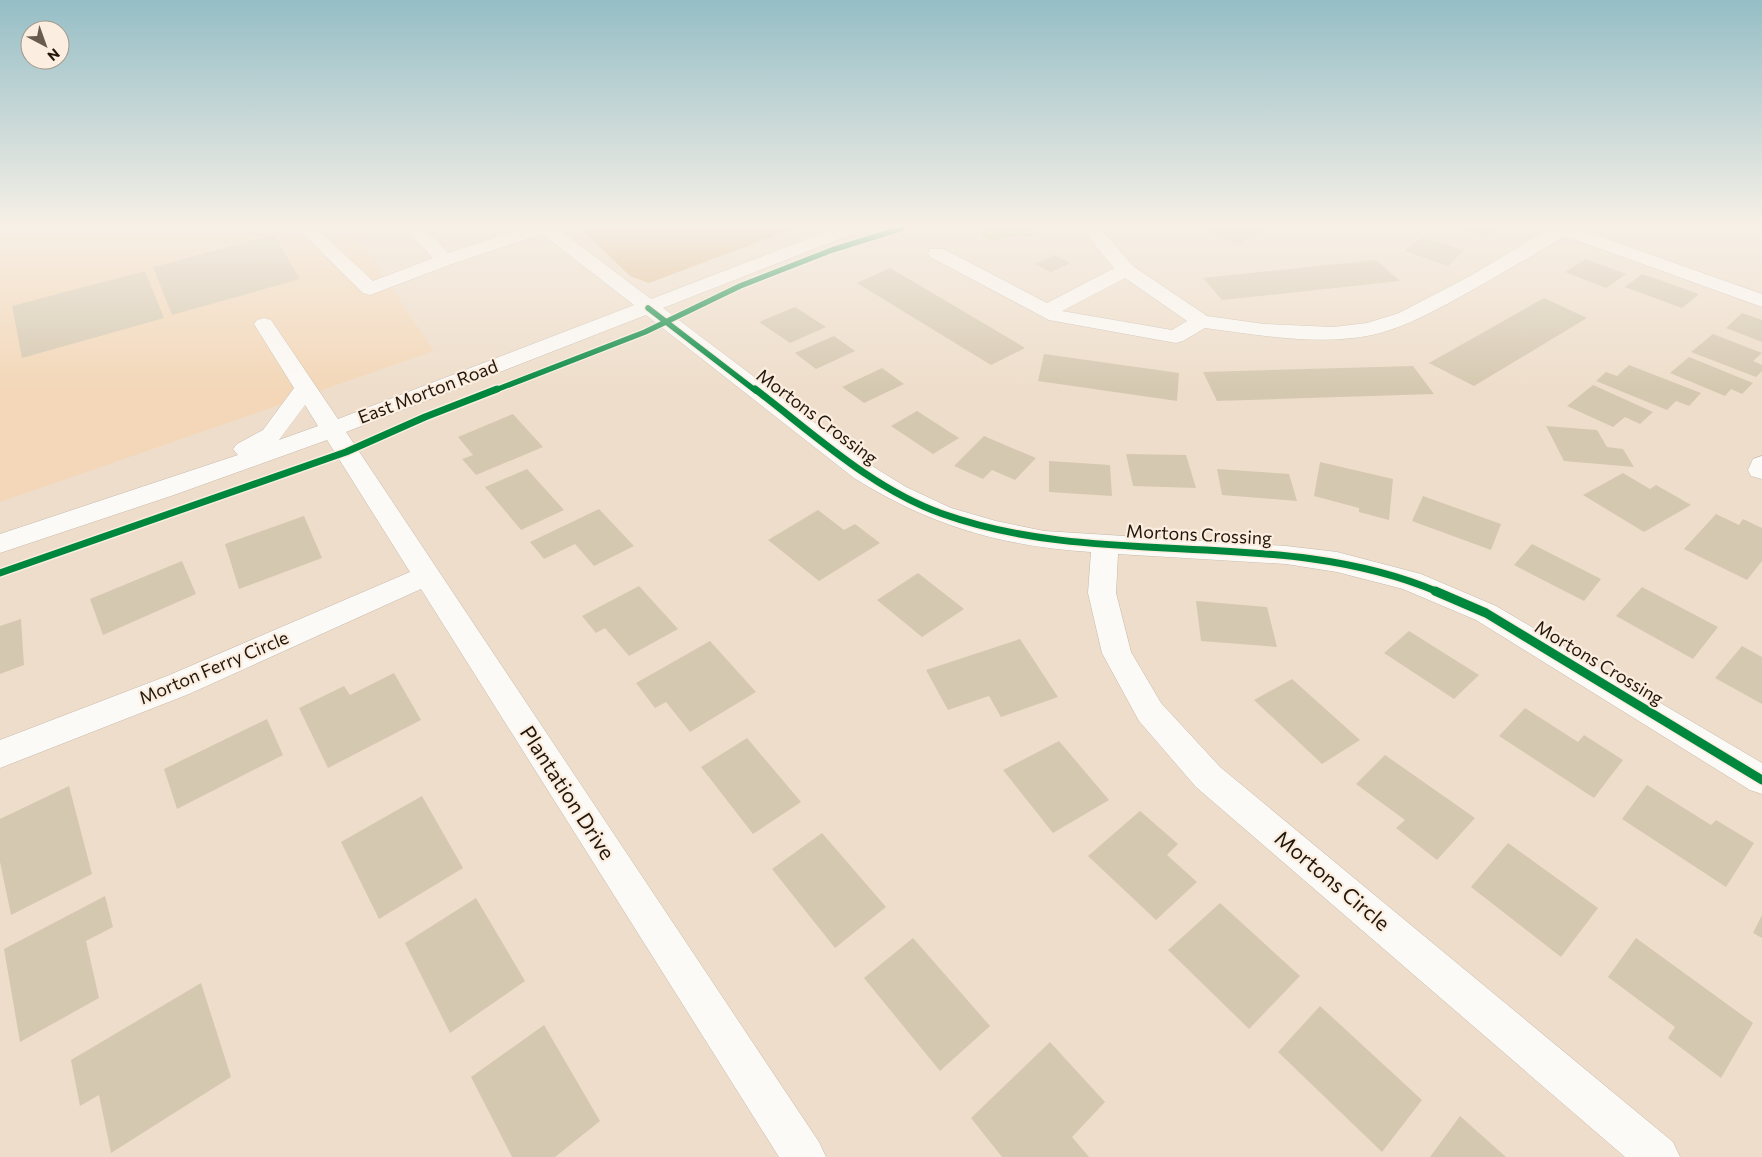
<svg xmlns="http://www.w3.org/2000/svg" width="1762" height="1157" viewBox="0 0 1762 1157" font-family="Commissioner,sans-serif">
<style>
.built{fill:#f3d7b8}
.forest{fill:#deb98c}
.water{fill:#b8cd94}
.building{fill:#d5c8b0}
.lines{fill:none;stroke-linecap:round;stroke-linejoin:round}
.minor-casing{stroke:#c6baab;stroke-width:1}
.minor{fill:#fcfaf7;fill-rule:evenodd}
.cycleway-far2-casing{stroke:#fbeee0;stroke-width:8}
.cycleway-far1-casing{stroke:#fbeee0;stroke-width:10}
.cycleway-casing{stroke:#fbeee0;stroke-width:12}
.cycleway-far2{stroke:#00873e;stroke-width:5.5}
.cycleway-far1{stroke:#00873e;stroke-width:7}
.cycleway{stroke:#00873e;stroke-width:9}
.labels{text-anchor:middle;stroke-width:4.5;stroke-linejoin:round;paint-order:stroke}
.street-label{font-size:18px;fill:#22170a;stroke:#fbeee0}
.near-street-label{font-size:21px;fill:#22170a;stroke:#fbeee0}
</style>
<rect width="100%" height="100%" fill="#eeddca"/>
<path class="built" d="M 19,228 L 351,228 L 434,351 L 0,502 L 0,233 Z"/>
<path class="forest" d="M 590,228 L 795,228 L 649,283 L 630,276 L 583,231 Z"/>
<path class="water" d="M 991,228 L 1031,228 L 1037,232 C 1029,241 1023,234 1014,236 C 1000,239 995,244 982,237 L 982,232 Z"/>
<g class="building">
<path d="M 1207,228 L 1269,228 L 1238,244 L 1204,229 Z"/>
<path d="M 1459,228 L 1499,228 L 1484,237 Z"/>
<path d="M 274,235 L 300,279 L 172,315 L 153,267 Z"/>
<path d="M 1422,237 L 1464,250 L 1448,266 L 1405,251 Z"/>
<path d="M 1054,255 L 1070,263 L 1051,272 L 1035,264 Z"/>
<path d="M 1586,259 L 1626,274 L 1606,288 L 1565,272 Z"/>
<path d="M 1376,260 L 1400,281 L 1222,300 L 1203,278 Z"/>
<path d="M 890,268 L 1007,337 L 1025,348 L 991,365 L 857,283 Z"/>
<path d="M 145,271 L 164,318 L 22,358 L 12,306 Z"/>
<path d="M 1642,274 L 1699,294 L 1682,308 L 1625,287 Z"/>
<path d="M 1544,298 L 1587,318 L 1474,386 L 1429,363 Z"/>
<path d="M 795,307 L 826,327 L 790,343 L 759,322 Z"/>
<path d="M 1742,313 L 1762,320 L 1762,342 L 1726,328 Z"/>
<path d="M 1713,334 L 1762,353 L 1753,361 L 1762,365 L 1762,371 L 1756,377 L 1691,352 Z"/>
<path d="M 834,336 L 855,351 L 816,369 L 795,353 Z"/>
<path d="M 1044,354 L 1179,373 L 1177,401 L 1038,381 Z"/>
<path d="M 1689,357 L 1753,383 L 1742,394 L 1731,389 L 1725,396 L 1670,373 Z"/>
<path d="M 1629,365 L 1701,393 L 1689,406 L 1676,401 L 1667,410 L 1596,381 L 1606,372 L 1617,376 Z"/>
<path d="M 1413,366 L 1434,394 L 1217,401 L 1203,372 Z"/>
<path d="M 882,368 L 904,384 L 864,403 L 842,387 Z"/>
<path d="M 1593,385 L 1653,412 L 1640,424 L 1625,417 L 1613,427 L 1567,406 Z"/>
<path d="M 917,411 L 959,438 L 933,454 L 891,426 Z"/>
<path d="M 513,414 L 543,447 L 476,475 L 462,459 L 473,455 L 458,437 Z"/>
<path d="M 1546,426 L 1597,430 L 1607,447 L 1623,449 L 1634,467 L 1564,461 Z"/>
<path d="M 984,436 L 1036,458 L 1015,480 L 992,470 L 983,479 L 954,466 Z"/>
<path d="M 1126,454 L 1186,455 L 1196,488 L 1133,486 Z"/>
<path d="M 1049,461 L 1110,465 L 1112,496 L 1049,492 Z"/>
<path d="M 1320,462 L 1393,479 L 1389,520 L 1359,512 L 1359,508 L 1314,496 Z"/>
<path d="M 527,469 L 564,510 L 521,530 L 485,487 Z"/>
<path d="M 1217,469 L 1289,474 L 1297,501 L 1222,495 Z"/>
<path d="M 1623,473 L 1650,489 L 1656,485 L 1691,505 L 1644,532 L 1583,495 Z"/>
<path d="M 1423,496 L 1501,524 L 1491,550 L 1412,521 Z"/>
<path d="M 599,509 L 634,546 L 594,566 L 575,544 L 544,559 L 530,542 Z"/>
<path d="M 818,510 L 844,530 L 855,524 L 880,543 L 819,581 L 768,540 Z"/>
<path d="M 1716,514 L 1739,525 L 1743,519 L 1762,528 L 1762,561 L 1747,580 L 1684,549 Z"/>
<path d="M 304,516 L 322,558 L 239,589 L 225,544 Z"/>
<path d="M 1532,544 L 1601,579 L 1584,601 L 1514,565 Z"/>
<path d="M 182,561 L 196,594 L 103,635 L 90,599 Z"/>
<path d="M 918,573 L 964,609 L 922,637 L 877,600 Z"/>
<path d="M 639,586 L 678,629 L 629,656 L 605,628 L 596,633 L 582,616 Z"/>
<path d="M 1642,587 L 1718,627 L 1693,659 L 1616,616 Z"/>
<path d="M 1196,601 L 1267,607 L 1277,647 L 1201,641 Z"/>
<path d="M 21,619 L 24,665 L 0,674 L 0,626 Z"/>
<path d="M 1409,631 L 1479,675 L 1454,699 L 1384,653 Z"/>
<path d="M 1020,639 L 1058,697 L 1001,717 L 989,696 L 948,710 L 926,670 Z"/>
<path d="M 710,641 L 756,692 L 690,732 L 666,702 L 655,708 L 636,683 Z"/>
<path d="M 1742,646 L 1762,657 L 1762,704 L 1715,678 Z"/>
<path d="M 394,673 L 421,720 L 328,768 L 299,708 L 344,686 L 350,695 Z"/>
<path d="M 1292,679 L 1360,740 L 1322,764 L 1254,700 Z"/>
<path d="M 1525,708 L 1578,742 L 1584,735 L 1623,760 L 1594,798 L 1499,736 Z"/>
<path d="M 267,719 L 283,755 L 177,809 L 164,769 Z"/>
<path d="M 747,738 L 801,802 L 753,834 L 701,767 Z"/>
<path d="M 1059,741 L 1109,800 L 1053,833 L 1003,770 Z"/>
<path d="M 1385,755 L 1475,818 L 1437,860 L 1396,828 L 1405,820 L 1356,784 Z"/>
<path d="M 1647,785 L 1711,825 L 1716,820 L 1754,843 L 1726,887 L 1622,819 Z"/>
<path d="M 69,786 L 92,874 L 11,915 L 0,862 L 0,819 Z"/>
<path d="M 422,796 L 463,868 L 379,919 L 341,842 Z"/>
<path d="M 1140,811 L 1178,844 L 1167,855 L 1197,882 L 1156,920 L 1088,856 Z"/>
<path d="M 822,833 L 886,907 L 835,948 L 772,869 Z"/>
<path d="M 1508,843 L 1598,908 L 1561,957 L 1471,887 Z"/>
<path d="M 105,896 L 113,927 L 86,941 L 99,998 L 20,1042 L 4,949 Z"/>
<path d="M 476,898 L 525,981 L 450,1033 L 405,943 Z"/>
<path d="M 1220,903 L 1300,976 L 1249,1029 L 1168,950 Z"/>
<path d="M 1762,915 L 1762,938 L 1753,933 Z"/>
<path d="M 913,938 L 990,1026 L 940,1071 L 864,978 Z"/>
<path d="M 1636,938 L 1753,1023 L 1721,1078 L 1668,1038 L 1675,1027 L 1608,977 Z"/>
<path d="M 201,983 L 231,1077 L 111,1153 L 99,1095 L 80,1106 L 71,1060 Z"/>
<path d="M 1320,1006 L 1422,1100 L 1382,1152 L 1278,1052 Z"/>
<path d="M 544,1025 L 600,1121 L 555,1157 L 512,1157 L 471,1077 Z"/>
<path d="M 1050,1042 L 1105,1102 L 1072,1137 L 1089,1157 L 1002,1157 L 971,1118 Z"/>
<path d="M 1460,1116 L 1506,1157 L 1430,1157 Z"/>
</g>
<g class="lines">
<defs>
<g id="minor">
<path d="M 297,228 L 316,228 L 373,281 L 433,258 L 405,228 L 424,228 L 448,253 L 524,228 L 557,228 L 651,299 L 835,228 L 860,228 L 857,232 L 663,308 L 872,466 L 906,487 L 951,508 L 996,521 L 1044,531 L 1286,546 L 1337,552 L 1421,574 L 1496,606 L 1762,763 L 1762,794 L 1750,790 L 1476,620 L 1403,589 L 1337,572 L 1286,564 L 1118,554 L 1116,593 L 1131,652 L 1161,703 L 1220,767 L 1673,1142 L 1680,1157 L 1625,1157 L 1196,787 L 1139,721 L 1102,653 L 1088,593 L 1091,552 C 1001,546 931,526 854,478 L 646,315 L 346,432 L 819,1142 L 826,1157 L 779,1157 L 421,589 L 189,694 L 0,768 L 0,740 L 167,676 L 410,572 L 327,440 L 171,496 L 0,553 L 0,534 L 238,455 L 233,449 L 237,444 L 263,430 L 294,388 L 254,324 L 257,320 L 264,318 L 271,320 L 338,419 L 634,305 L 542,234 L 452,264 L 370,295 L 363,293 ZM 305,405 L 318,426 L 279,440 Z"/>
<path d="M 1081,228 L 1100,228 L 1133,266 L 1207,316 L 1264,324 L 1333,327 L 1367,323 L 1399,313 L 1470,276 L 1550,228 L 1576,228 L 1762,294 L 1762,307 L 1565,236 C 1526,259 1488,282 1449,303 C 1424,316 1399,329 1372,335 C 1318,346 1259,335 1205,328 L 1183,341 L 1176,343 L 1049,320 L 930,257 L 928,253 L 930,249 L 944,249 L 1047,303 L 1114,268 ZM 1125,278 L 1187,321 L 1172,330 L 1062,311 Z"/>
<path d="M 1762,456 L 1762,479 L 1751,476 L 1748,470 L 1753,459 Z"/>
</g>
</defs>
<use href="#minor" class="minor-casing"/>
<use href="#minor" class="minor"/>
<defs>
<g id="cycleway-far2">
<path d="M 648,308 L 756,391"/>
<path d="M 493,391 L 645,332 L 740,286 L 832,250 L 903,228"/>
</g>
<g id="cycleway-far1">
<path d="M 755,389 C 814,434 872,489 943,514 C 1103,571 1281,525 1438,592"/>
<path d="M 0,573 L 346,452 L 425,417 L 497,389"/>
</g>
<path id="cycleway" d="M 1435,591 L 1486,613 L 1762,780"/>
</defs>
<use href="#cycleway-far2" class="cycleway-far2-casing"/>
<use href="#cycleway-far1" class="cycleway-far1-casing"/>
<use href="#cycleway" class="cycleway-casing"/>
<use href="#cycleway-far2" class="cycleway-far2"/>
<use href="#cycleway-far1" class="cycleway-far1"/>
<use href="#cycleway" class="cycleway"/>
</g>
<linearGradient id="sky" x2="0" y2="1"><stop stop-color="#95bec6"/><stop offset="0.58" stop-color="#f7f0e7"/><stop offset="1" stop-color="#f7f0e7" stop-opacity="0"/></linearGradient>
<rect width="1762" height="390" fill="url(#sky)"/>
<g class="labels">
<g class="street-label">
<text transform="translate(428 392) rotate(-21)" y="6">East Morton Road</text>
<text transform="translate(817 417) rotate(37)" y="6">Mortons Crossing</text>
<text transform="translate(1199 535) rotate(3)" y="6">Mortons Crossing</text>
<text transform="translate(1599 663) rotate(31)" y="6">Mortons Crossing</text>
<text transform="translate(214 668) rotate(-23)" y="6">Morton Ferry Circle</text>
</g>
<g class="near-street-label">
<text transform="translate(567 793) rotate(57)" y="7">Plantation Drive</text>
<text transform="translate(1332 881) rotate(40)" y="7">Mortons Circle</text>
</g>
</g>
<g transform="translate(45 45) rotate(139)"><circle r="24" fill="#fbeee0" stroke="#a4988a"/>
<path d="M0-4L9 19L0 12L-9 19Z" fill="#695c4d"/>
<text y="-8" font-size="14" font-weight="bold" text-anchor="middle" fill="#22170a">N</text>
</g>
</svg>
